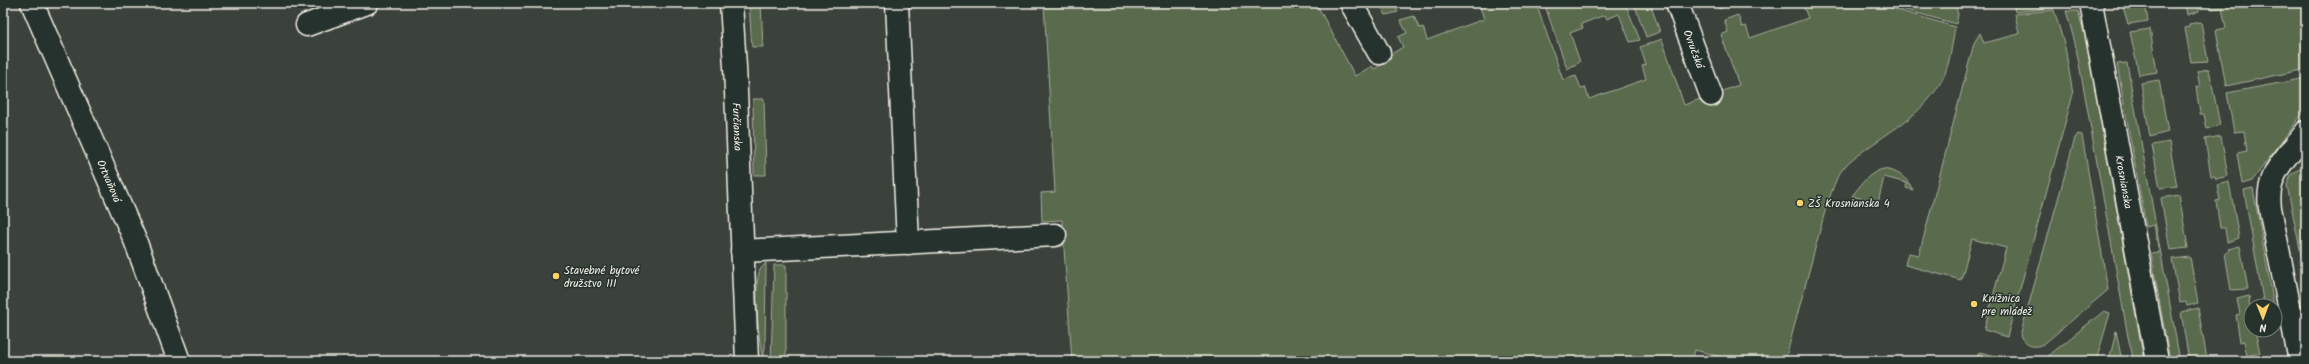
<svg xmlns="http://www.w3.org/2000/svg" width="2309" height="364" viewBox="0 0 2309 364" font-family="Kalam,sans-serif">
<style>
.green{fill:#5a6b4e;stroke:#a7ae9b}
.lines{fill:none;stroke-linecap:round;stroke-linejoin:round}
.minor-casing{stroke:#f4f1e8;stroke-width:25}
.minor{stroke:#26332d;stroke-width:22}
.poi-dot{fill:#ffd166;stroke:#26332d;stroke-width:1.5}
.labels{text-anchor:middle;stroke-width:3;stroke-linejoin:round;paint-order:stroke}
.street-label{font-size:11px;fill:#f4f1e8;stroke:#26332d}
.poi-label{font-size:11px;fill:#f4f1e8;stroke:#26332d;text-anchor:start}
</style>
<rect width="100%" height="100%" fill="#3b413b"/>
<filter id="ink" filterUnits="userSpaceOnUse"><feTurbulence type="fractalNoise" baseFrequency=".025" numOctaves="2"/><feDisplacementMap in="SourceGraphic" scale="8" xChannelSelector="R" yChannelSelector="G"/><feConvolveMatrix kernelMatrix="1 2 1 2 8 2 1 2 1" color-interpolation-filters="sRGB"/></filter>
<g filter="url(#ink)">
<g class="green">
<path d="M 749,3 L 761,3 L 763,47 L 752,47 Z"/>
<path d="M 1034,3 L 1316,3 L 1355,76 L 1372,66 L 1374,69 L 1385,63 L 1383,59 L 1403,47 L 1398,37 L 1407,33 L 1400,20 L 1414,16 L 1419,28 L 1423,27 L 1427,40 L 1484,19 L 1480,7 L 1484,5 L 1483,3 L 1536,3 L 1563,80 L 1576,76 L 1581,88 L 1585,87 L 1589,99 L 1646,79 L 1642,66 L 1646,65 L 1640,47 L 1662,39 L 1684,105 L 1739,85 L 1721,35 L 1728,32 L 1724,20 L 1738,15 L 1742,27 L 1746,26 L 1750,38 L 1808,18 L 1803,5 L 1807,3 L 1874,3 L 1955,27 C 1952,44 1950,65 1942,80 C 1927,109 1899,126 1873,144 C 1862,152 1850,159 1842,170 C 1835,178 1833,191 1828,200 L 1785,361 L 1758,361 L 1740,356 L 1739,361 L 1736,361 L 1695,350 L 1692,361 L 1072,361 L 1062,220 L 1042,221 L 1041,193 L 1055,192 L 1044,5 L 1034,5 Z"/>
<path d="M 1379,3 L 1394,3 L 1398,12 L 1386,15 Z"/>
<path d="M 1544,3 L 1625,3 L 1640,40 L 1630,42 L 1619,14 L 1607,19 L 1605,15 L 1581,24 L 1583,28 L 1570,33 L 1580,62 L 1567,69 Z"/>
<path d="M 1634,3 L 1650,3 L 1660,32 L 1646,37 Z"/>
<path d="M 1717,3 L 1737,3 L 1719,9 Z"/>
<path d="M 1880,3 L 1955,3 L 1958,15 L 1956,24 Z"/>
<path d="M 2013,3 L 2052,3 L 2054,8 L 2015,12 Z"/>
<path d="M 2122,3 L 2145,3 L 2148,21 L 2128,24 Z"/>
<path d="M 2185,3 L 2198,3 L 2199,11 L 2187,15 Z"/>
<path d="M 2211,3 L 2306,3 L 2306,69 L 2226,86 L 2216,30 L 2226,28 L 2222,8 L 2212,9 Z"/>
<path d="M 2054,10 L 2065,47 L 2073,94 L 2007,337 L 1984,330 L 2006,248 L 1972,239 L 1961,280 L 1905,265 L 1908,253 L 1919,255 L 1974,43 L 1980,33 L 1984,43 L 2019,34 L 2015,14 Z"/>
<path d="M 2066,11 L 2078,11 L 2086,40 L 2144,361 L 2134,361 L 2128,337 L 2084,90 L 2075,43 Z"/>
<path d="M 2201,22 L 2208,61 L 2191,62 L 2185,28 L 2189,27 L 2189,24 Z"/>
<path d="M 2150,29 L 2157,72 L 2139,75 L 2130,32 Z"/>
<path d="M 2127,63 L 2180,361 L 2170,361 L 2151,254 L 2159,253 L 2154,225 L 2146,227 L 2117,64 Z"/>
<path d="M 2209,69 L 2220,125 L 2207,129 L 2204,114 L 2200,114 L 2196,87 L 2200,87 L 2197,71 Z"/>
<path d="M 2306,78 L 2306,109 L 2252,181 L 2242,184 L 2237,153 L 2247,151 L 2244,131 L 2234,132 L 2227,93 Z"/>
<path d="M 2159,80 L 2168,132 L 2150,137 L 2141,83 Z"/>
<path d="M 753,99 L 764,99 L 766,175 L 754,175 Z"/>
<path d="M 2078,134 L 2082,135 L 2108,290 L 2045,343 C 2034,349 2027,347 2020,336 L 2075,138 Z"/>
<path d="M 2221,136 L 2228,176 L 2216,179 L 2215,176 L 2211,176 L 2205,139 Z"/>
<path d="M 2169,142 L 2177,186 L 2160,188 L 2152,145 Z"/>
<path d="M 1883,169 C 1897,171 1906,176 1913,190 L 1906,188 L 1907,183 L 1884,177 L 1878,203 L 1852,196 C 1861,185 1868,173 1883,169 Z"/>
<path d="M 2299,169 L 2306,170 L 2306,279 L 2287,185 L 2291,175 Z"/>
<path d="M 2229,182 L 2239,238 L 2227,242 L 2225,228 L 2220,228 L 2216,201 L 2220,200 L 2217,185 Z"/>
<path d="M 2253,188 L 2274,306 L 2264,306 L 2244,190 Z"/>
<path d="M 2179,195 L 2188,248 L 2170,250 L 2161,198 Z"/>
<path d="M 2240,246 L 2248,289 L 2231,290 L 2225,253 L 2229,252 L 2228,249 Z"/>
<path d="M 2190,257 L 2198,303 L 2187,306 L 2186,302 L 2180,303 L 2172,259 Z"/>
<path d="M 766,263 L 765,348 L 763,361 C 759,344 753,285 760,270 C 761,268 764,265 766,263 Z"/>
<path d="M 774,265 L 786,265 L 786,361 L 771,361 Z"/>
<path d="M 2249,296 L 2251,330 L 2255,330 L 2260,353 L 2247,356 L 2244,341 L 2240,342 L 2236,315 L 2240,314 L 2237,299 Z"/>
<path d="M 2198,308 L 2207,359 L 2189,361 L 2181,312 Z"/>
<path d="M 2104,311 L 2110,313 L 2096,361 L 2042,361 Z"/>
<path d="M 2116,331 L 2122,361 L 2109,361 Z"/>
<path d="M 1979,352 L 2001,357 L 2001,361 L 1976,361 Z"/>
</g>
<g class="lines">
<defs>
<g id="minor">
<path id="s1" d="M 32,3 L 135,240 L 179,361"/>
<path id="s2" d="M 731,3 L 735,67 L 747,361"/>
<path d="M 897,3 L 908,243"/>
<path d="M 1351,3 L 1379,53"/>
<path id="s3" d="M 1677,3 L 1711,95"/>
<path id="s4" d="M 2091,3 L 2157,361"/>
<path d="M 307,25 L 367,3"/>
<path d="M 742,251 L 1055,235"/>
<path d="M 2298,351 L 2270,208 C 2265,174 2287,157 2306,132"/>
</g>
</defs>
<use href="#minor" class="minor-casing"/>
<use href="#minor" class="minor"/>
</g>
</g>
<g class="poi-dot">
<circle cx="1800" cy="203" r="4"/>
<circle cx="556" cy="276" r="4"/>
<circle cx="1974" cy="304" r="4"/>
</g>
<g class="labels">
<g class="street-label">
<text dy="4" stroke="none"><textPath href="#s3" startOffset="49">Ovručská</textPath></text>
<text dy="4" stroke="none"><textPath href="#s2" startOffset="124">Furčianska</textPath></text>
<text dy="4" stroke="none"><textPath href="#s1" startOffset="194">Ortvaňová</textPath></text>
<text dy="4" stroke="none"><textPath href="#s4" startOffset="182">Krosnianska</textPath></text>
</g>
<g class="poi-label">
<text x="1808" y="207">ZŠ Krosnianska 4</text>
<text x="564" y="274">Stavebné bytové<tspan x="564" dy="13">družstvo III</tspan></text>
<text x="1982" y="302">Knižnica<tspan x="1982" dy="13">pre mládež</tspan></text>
</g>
</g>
<rect width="2309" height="364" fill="none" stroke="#26332d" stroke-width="16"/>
<rect x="8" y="8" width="2293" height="348" fill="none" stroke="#f4f1e8" stroke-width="1.5" filter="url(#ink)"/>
<g transform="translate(2263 318) rotate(179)"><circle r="19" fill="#26332d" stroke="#787f78"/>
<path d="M0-3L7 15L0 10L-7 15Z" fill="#ffd166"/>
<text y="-6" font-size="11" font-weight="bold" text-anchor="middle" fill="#f4f1e8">N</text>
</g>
</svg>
